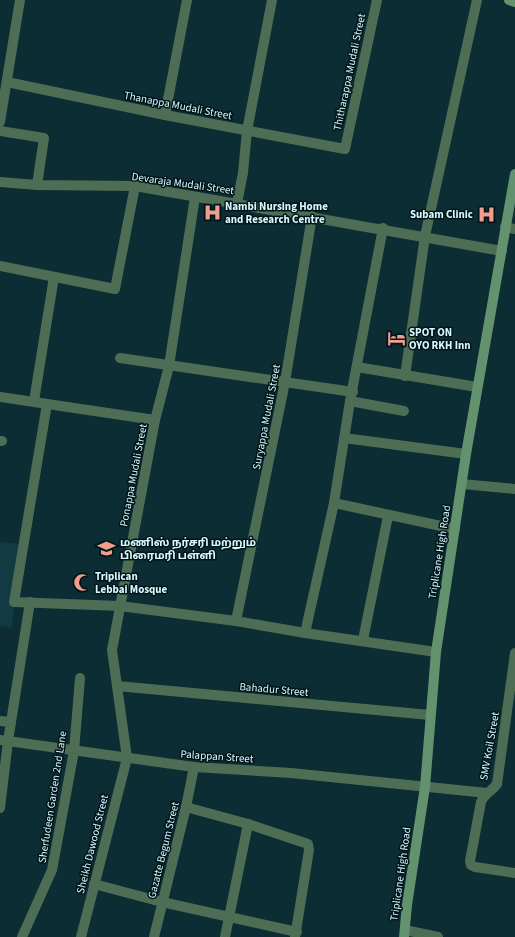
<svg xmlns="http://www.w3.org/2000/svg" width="515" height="937" viewBox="0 0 515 937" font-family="'Source Sans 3','Noto Sans Tamil',sans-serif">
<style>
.built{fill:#113a42}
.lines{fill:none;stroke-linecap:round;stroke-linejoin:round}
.street{stroke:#4e6d55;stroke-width:10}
.secondary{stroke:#62936e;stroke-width:10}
.labels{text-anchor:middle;stroke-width:3;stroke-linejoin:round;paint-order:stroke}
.street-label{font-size:11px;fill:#d9f8fe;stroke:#001519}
.poi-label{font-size:11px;font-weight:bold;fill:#d9f8fe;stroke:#001519;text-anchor:start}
</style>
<rect width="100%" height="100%" fill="#0b2d33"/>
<path class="built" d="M 0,542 L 20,544 L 12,628 L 0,626 Z"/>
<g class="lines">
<g class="street">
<path d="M 7,82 L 165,115 L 345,149 L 377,0"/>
<path d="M 165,115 L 187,0"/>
<path d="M 0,122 L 20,0"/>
<path d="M 0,131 L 44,138 L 37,185"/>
<path d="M 0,182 L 37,185 L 135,186 L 502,251"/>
<path d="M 237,203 L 243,173 L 247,131 L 272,0"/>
<path d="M 505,227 L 515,229"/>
<path d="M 0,266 L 115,289 L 135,186"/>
<path d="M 120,358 L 353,392"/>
<path d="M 357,367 L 477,387"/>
<path d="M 405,376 L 425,236 L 477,0"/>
<path d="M 0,397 L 155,420"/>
<path d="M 34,401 L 54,277"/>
<path d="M 350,401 L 404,411"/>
<path d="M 47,404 L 14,602 L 120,606 L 236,621 L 305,633 L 436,652"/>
<path d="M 344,438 L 466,454"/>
<path d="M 0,441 L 2,441"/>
<path d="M 462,484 L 515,489"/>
<path d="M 334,503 L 455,529"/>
<path d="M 236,621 L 285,382 L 312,216"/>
<path d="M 305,633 L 334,503 L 350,401 L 383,228"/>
<path d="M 363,640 L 388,516"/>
<path d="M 515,653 L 497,784 C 492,791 484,794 481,802 L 470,861 L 471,865 L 475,867 L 515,873"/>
<path d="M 117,686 L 430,715"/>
<path d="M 0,721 L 11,722"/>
<path d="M 0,740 L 194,767 L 291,773 L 487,793"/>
<path d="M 186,807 L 248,824 L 308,844 L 309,850 L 295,937"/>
<path d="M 0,808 L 8,741 L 30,602"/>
<path d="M 94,884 L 162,902 L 297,932"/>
<path d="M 405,930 L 438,937"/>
<path d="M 22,937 L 52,870 L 74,751 L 80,678"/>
<path d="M 81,937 L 127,758 L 112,650 L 155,420 L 169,366 L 195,197"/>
<path d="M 154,937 L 186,807 L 194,767"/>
<path d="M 225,937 L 248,824"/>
</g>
<g class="secondary">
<path d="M 509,0 L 515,2"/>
<path d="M 404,937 L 407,905 L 425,787 L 436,652 L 466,454 L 515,174"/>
</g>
</g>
<defs>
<symbol id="hospital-bare" viewBox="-9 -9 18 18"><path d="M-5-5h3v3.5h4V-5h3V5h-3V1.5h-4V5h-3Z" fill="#f49d8d" stroke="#001519" stroke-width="2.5" paint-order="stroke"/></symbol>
<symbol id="hotel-bare" viewBox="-9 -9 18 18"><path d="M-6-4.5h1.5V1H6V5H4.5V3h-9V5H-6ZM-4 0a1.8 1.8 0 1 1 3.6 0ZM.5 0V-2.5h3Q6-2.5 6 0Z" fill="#f49d8d" stroke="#001519" stroke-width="2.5" paint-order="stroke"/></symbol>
<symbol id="school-bare" viewBox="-9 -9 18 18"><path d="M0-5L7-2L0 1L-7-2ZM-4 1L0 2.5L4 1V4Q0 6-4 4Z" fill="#f49d8d" stroke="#001519" stroke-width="2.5" paint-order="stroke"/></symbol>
<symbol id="mosque-bare" viewBox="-9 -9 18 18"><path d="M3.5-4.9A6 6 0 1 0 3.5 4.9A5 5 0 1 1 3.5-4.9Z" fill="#f49d8d" stroke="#001519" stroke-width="2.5" paint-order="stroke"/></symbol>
</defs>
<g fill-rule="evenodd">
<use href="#hospital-bare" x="200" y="200" width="25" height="25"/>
<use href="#hospital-bare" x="474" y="202" width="25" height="25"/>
<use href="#hotel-bare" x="384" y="326" width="25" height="25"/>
<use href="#school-bare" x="94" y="536" width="25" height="25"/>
<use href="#mosque-bare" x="70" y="570" width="25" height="25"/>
</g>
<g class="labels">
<g class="street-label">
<text transform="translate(349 72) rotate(-78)" y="4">Thitharappa Mudali Street</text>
<text transform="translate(178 105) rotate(11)" y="4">Thanappa Mudali Street</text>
<text transform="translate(183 183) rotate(8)" y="4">Devaraja Mudali Street</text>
<text transform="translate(266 417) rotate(-79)" y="4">Suryappa Mudali Street</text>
<text transform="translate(133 475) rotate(-79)" y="4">Ponappa Mudali Street</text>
<text transform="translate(439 552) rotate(-81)" y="4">Triplicane High Road</text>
<text transform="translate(274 689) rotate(5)" y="4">Bahadur Street</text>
<text transform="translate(489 746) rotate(-80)" y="4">SMV Koil Street</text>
<text transform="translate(217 756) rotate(4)" y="4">Palappan Street</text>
<text transform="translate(52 797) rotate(-81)" y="4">Sherfudeen Garden 2nd Lane</text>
<text transform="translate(92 844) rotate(-76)" y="4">Sheikh Dawood Street</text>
<text transform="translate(163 850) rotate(-76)" y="4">Gazatte Begum Street</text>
<text transform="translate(400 874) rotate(-82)" y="4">Triplicane High Road</text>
</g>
<g class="poi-label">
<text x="225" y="210">Nambi Nursing Home<tspan x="225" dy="13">and Research Centre</tspan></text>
<text x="473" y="218" text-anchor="end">Subam Clinic</text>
<text x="409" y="336">SPOT ON<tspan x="409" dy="13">OYO RKH Inn</tspan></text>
<text x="120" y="546">மணிஸ் நர்சரி மற்றும்<tspan x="120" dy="13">பிரைமரி பள்ளி</tspan></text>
<text x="95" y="580">Triplican<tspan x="95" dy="13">Lebbai Mosque</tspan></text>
</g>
</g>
</svg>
